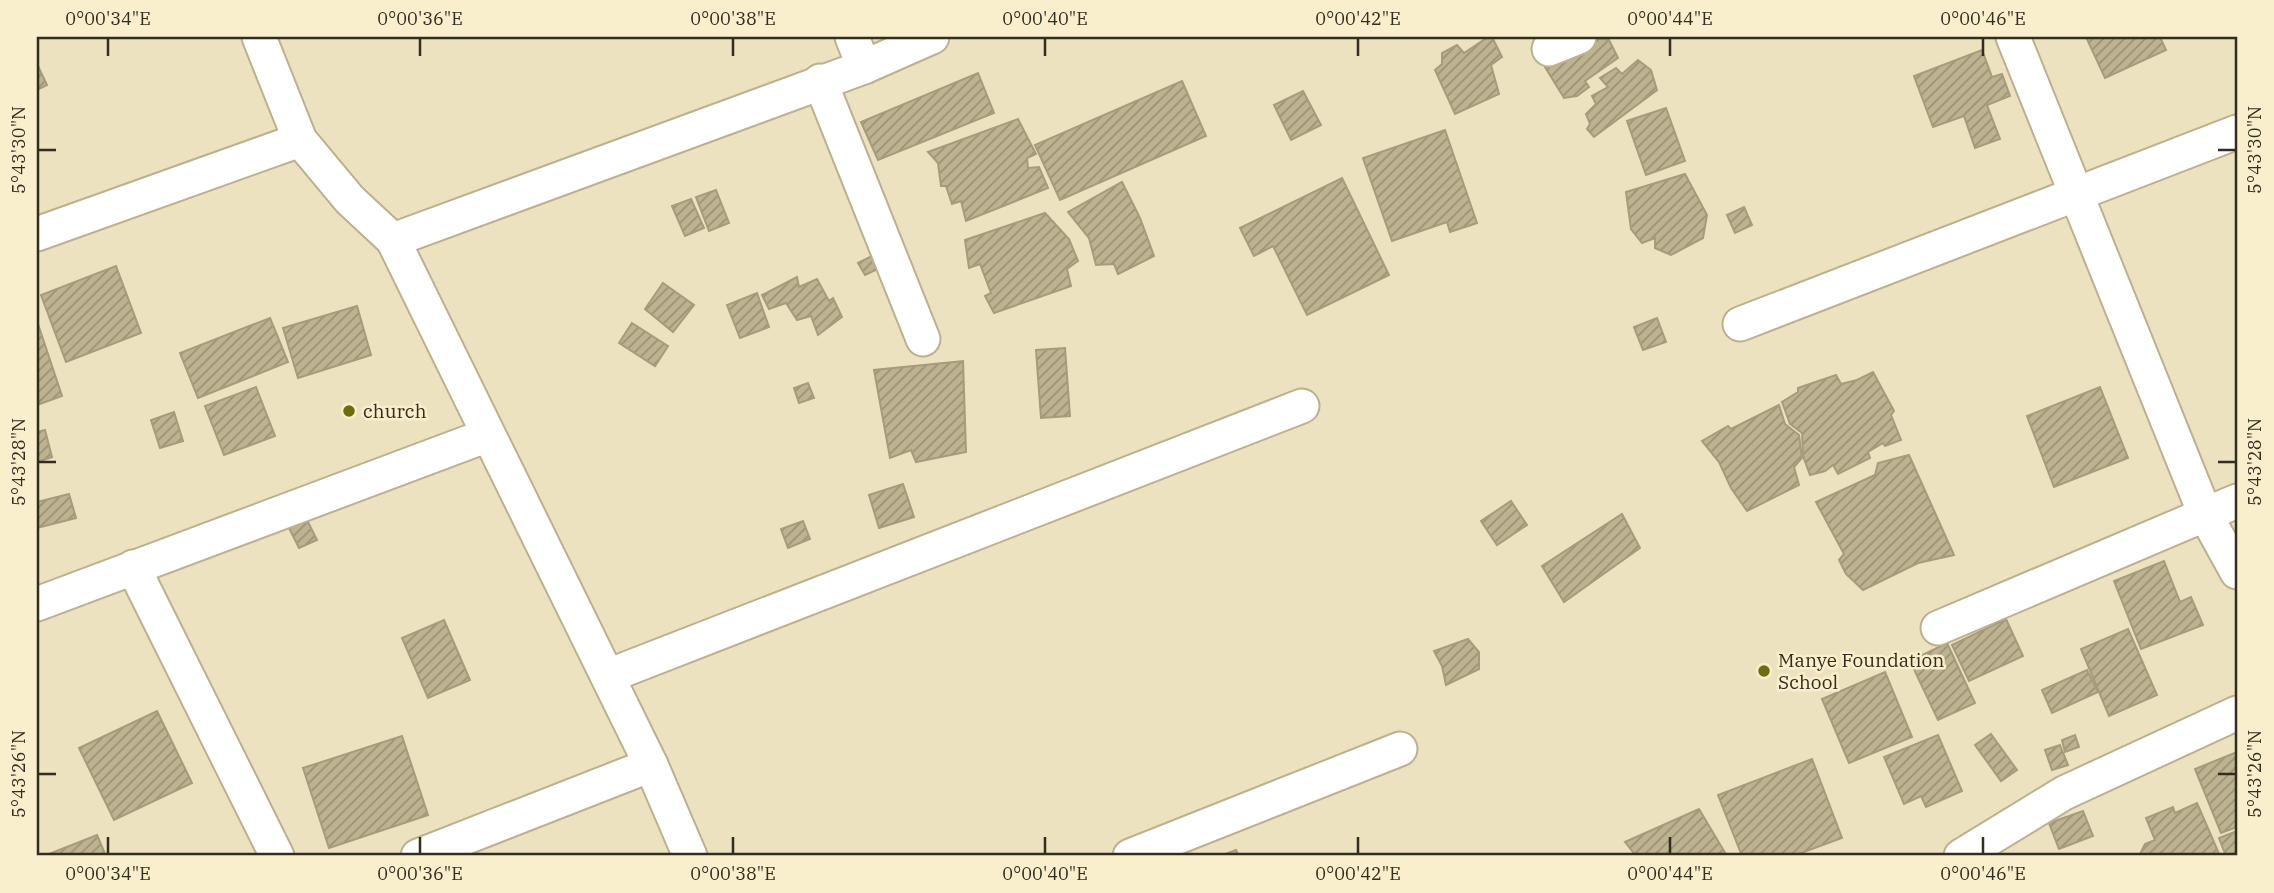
<svg xmlns="http://www.w3.org/2000/svg" width="2274" height="893" viewBox="0 0 2274 893" font-family="'IBM Plex Serif',serif">
<style>
.building{fill:url(#building-hatch);stroke:#a69c7b;stroke-width:2}
.lines{fill:none;stroke-linecap:round;stroke-linejoin:round}
.minor-casing{stroke:#bbb18f;stroke-width:37}
.minor{stroke:#fff;stroke-width:33}
.ticks{fill:none;stroke:#312d1f;stroke-width:2.5}
.poi-dot{fill:#6f6c0b;stroke:#faefcc;stroke-width:2.5}
.labels{text-anchor:middle;stroke-width:5;stroke-linejoin:round;paint-order:stroke}
.poi-label{font-size:19px;fill:#312d1f;stroke:#faefcc;text-anchor:start}
.neatline{fill:none;stroke:#312d1f;stroke-width:2.5}
.ticks-label{font-size:18px;text-anchor:middle;fill:#312d1f}
</style>
<defs>
<pattern id="building-hatch" width="6" height="6" patternUnits="userSpaceOnUse" patternTransform="scale(1.75)"><rect width="6" height="6" fill="#bdb391"/><path d="M-1 1l2-2M0 6l6-6M5 7l2-2" fill="none" stroke="#9a9276"/></pattern>
</defs>
<rect width="100%" height="100%" fill="#ede2bf"/>
<g class="building">
<path d="M 1488,37 L 1492,37 L 1502,57 L 1491,65 L 1499,94 L 1455,114 L 1435,70 L 1442,64 L 1442,53 L 1457,45 L 1464,53 Z"/>
<path d="M 1592,37 L 1609,40 L 1618,58 L 1585,81 L 1589,87 L 1577,96 L 1564,98 L 1545,67 Z"/>
<path d="M 2086,37 L 2160,37 L 2166,50 L 2105,78 Z"/>
<path d="M 1982,50 L 1992,77 L 2002,74 L 2010,96 L 1987,105 L 2000,139 L 1975,148 L 1964,116 L 1933,127 L 1914,76 Z"/>
<path d="M 1638,60 L 1651,70 L 1657,90 L 1594,137 L 1587,129 L 1590,124 L 1586,114 L 1596,104 L 1592,96 L 1608,87 L 1600,78 L 1616,68 L 1622,74 Z"/>
<path d="M 37,64 L 47,85 L 37,90 Z"/>
<path d="M 978,73 L 994,113 L 878,160 L 861,122 Z"/>
<path d="M 1182,81 L 1206,136 L 1060,200 L 1035,145 Z"/>
<path d="M 1303,91 L 1321,125 L 1291,140 L 1274,105 Z"/>
<path d="M 1666,108 L 1685,161 L 1646,175 L 1627,121 Z"/>
<path d="M 1018,119 L 1036,154 L 1027,158 L 1028,168 L 1039,167 L 1048,188 L 966,221 L 961,201 L 952,204 L 946,186 L 941,186 L 938,163 L 928,152 Z"/>
<path d="M 1445,130 L 1477,223 L 1450,232 L 1447,222 L 1392,241 L 1363,158 Z"/>
<path d="M 1685,174 L 1707,215 L 1703,238 L 1671,255 L 1655,248 L 1655,238 L 1642,243 L 1631,229 L 1626,192 Z"/>
<path d="M 1342,178 L 1389,275 L 1307,315 L 1273,246 L 1254,256 L 1240,228 Z"/>
<path d="M 1122,182 L 1140,218 L 1154,256 L 1118,274 L 1114,264 L 1096,265 L 1089,238 L 1068,212 Z"/>
<path d="M 716,190 L 729,223 L 709,231 L 696,197 Z"/>
<path d="M 691,199 L 704,228 L 685,236 L 672,206 Z"/>
<path d="M 1744,207 L 1752,225 L 1735,233 L 1727,215 Z"/>
<path d="M 1045,213 L 1069,239 L 1078,261 L 1067,269 L 1071,286 L 994,313 L 985,296 L 991,293 L 980,264 L 969,268 L 965,240 Z"/>
<path d="M 874,255 L 880,268 L 865,275 L 858,263 Z"/>
<path d="M 116,266 L 141,333 L 66,362 L 41,295 Z"/>
<path d="M 797,277 L 799,287 L 817,279 L 829,301 L 833,298 L 842,317 L 818,335 L 811,316 L 797,320 L 786,303 L 769,309 L 762,295 Z"/>
<path d="M 663,283 L 694,305 L 673,332 L 645,309 Z"/>
<path d="M 757,293 L 769,327 L 740,338 L 727,305 Z"/>
<path d="M 357,306 L 371,355 L 298,378 L 283,328 Z"/>
<path d="M 270,318 L 288,362 L 198,398 L 180,353 Z"/>
<path d="M 1657,318 L 1666,342 L 1643,350 L 1634,327 Z"/>
<path d="M 37,321 L 62,396 L 37,405 Z"/>
<path d="M 632,323 L 668,346 L 655,366 L 619,343 Z"/>
<path d="M 1065,348 L 1070,416 L 1041,418 L 1036,350 Z"/>
<path d="M 963,361 L 966,452 L 916,462 L 911,450 L 890,458 L 874,370 Z"/>
<path d="M 1873,372 L 1894,411 L 1891,415 L 1901,440 L 1885,446 L 1883,443 L 1868,452 L 1870,458 L 1838,474 L 1833,465 L 1825,471 L 1810,475 L 1803,456 L 1802,433 L 1790,424 L 1782,402 L 1798,392 L 1798,388 L 1836,375 L 1841,384 L 1857,380 Z"/>
<path d="M 808,383 L 814,398 L 799,403 L 794,388 Z"/>
<path d="M 256,387 L 275,436 L 224,455 L 205,406 Z"/>
<path d="M 2100,387 L 2128,458 L 2054,487 L 2027,416 Z"/>
<path d="M 1779,405 L 1785,424 L 1799,435 L 1802,458 L 1794,467 L 1799,485 L 1747,511 L 1731,488 L 1719,462 L 1702,441 L 1728,426 L 1731,429 Z"/>
<path d="M 174,412 L 183,441 L 160,448 L 151,420 Z"/>
<path d="M 45,430 L 52,457 L 37,462 L 37,432 Z"/>
<path d="M 1909,455 L 1954,555 L 1918,563 L 1863,590 L 1846,574 L 1839,560 L 1844,554 L 1816,502 L 1875,475 L 1878,463 Z"/>
<path d="M 903,484 L 914,517 L 879,528 L 869,495 Z"/>
<path d="M 69,494 L 76,518 L 37,528 L 37,502 Z"/>
<path d="M 1511,501 L 1527,525 L 1497,545 L 1481,521 Z"/>
<path d="M 1622,514 L 1640,548 L 1564,602 L 1542,566 Z"/>
<path d="M 307,520 L 317,540 L 299,548 L 289,528 Z"/>
<path d="M 803,521 L 810,539 L 788,548 L 781,529 Z"/>
<path d="M 2164,561 L 2180,602 L 2191,597 L 2203,625 L 2141,649 L 2114,581 Z"/>
<path d="M 2006,619 L 2023,656 L 1969,681 L 1952,645 Z"/>
<path d="M 444,620 L 470,680 L 428,698 L 402,638 Z"/>
<path d="M 2128,629 L 2157,695 L 2109,716 L 2081,649 Z"/>
<path d="M 1468,639 L 1479,652 L 1479,669 L 1446,685 L 1442,666 L 1434,651 Z"/>
<path d="M 1947,643 L 1975,703 L 1938,720 L 1910,661 Z"/>
<path d="M 2087,670 L 2098,692 L 2052,713 L 2042,690 Z"/>
<path d="M 1885,672 L 1912,737 L 1849,763 L 1822,699 Z"/>
<path d="M 157,711 L 192,783 L 114,820 L 79,748 Z"/>
<path d="M 1991,734 L 2017,770 L 2001,781 L 1975,745 Z"/>
<path d="M 1938,735 L 1962,791 L 1926,807 L 1921,796 L 1904,804 L 1884,757 Z"/>
<path d="M 2075,735 L 2079,747 L 2065,752 L 2062,740 Z"/>
<path d="M 402,736 L 428,815 L 329,848 L 303,768 Z"/>
<path d="M 2060,745 L 2068,765 L 2052,770 L 2045,750 Z"/>
<path d="M 2237,752 L 2237,827 L 2221,833 L 2195,769 Z"/>
<path d="M 1812,759 L 1842,838 L 1793,856 L 1742,856 L 1718,795 Z"/>
<path d="M 2197,803 L 2220,856 L 2139,856 L 2145,844 L 2155,840 L 2146,818 L 2173,807 L 2175,813 Z"/>
<path d="M 1699,809 L 1727,856 L 1636,856 L 1625,842 Z"/>
<path d="M 2083,811 L 2093,836 L 2059,849 L 2049,823 Z"/>
<path d="M 2237,831 L 2237,856 L 2226,856 L 2219,838 Z"/>
<path d="M 97,835 L 106,856 L 44,856 Z"/>
<path d="M 1236,850 L 1239,856 L 1220,856 Z"/>
</g>
<g class="lines">
<defs>
<g id="minor">
<path d="M 259,37 L 300,140 L 350,200 L 393,240"/>
<path d="M 852,37 L 864,67"/>
<path d="M 2013,37 L 2205,514 L 2237,572"/>
<path d="M 1549,49 L 1579,37"/>
<path d="M 820,81 L 923,339"/>
<path d="M 37,234 L 300,140"/>
<path d="M 1740,324 L 2237,132"/>
<path d="M 133,567 L 277,856"/>
<path d="M 37,604 L 488,435"/>
<path d="M 1938,628 L 2237,501"/>
<path d="M 608,676 L 1302,406"/>
<path d="M 418,856 L 651,765"/>
<path d="M 690,856 L 651,765 L 393,240 L 864,67 L 932,37"/>
<path d="M 1130,856 L 1400,749"/>
<path d="M 1961,856 L 2064,793 L 2237,713"/>
</g>
</defs>
<use href="#minor" class="minor-casing"/>
<use href="#minor" class="minor"/>
</g>
<path class="ticks" d="M 108,38 L 108,56M 420,38 L 420,56M 733,38 L 733,56M 1045,38 L 1045,56M 1358,38 L 1358,56M 1670,38 L 1670,56M 1983,38 L 1983,56M 38,150 L 56,150M 2218,150 L 2236,150M 38,462 L 56,462M 2218,462 L 2236,462M 38,774 L 56,774M 2218,774 L 2236,774M 108,837 L 108,854M 420,837 L 420,854M 733,837 L 733,854M 1045,837 L 1045,854M 1358,837 L 1358,854M 1670,837 L 1670,854M 1983,837 L 1983,854"/>
<g class="poi-dot">
<circle cx="349" cy="411" r="7"/>
<circle cx="1764" cy="671" r="7"/>
</g>
<g class="labels">
<g class="poi-label">
<text x="363" y="418">church</text>
<text x="1778" y="667">Manye Foundation<tspan x="1778" dy="22">School</tspan></text>
</g>
</g>
<rect width="2274" height="893" fill="none" stroke="#faefcc" stroke-width="77"/>
<rect x="38" y="38" width="2198" height="816" class="neatline"/>
<g class="ticks-label">
<text x="108" y="25">0°00'34"E</text>
<text x="420" y="25">0°00'36"E</text>
<text x="733" y="25">0°00'38"E</text>
<text x="1045" y="25">0°00'40"E</text>
<text x="1358" y="25">0°00'42"E</text>
<text x="1670" y="25">0°00'44"E</text>
<text x="1983" y="25">0°00'46"E</text>
<text transform="translate(19 150) rotate(-90)" y="6">5°43'30"N</text>
<text transform="translate(2255 150) rotate(-90)" y="6">5°43'30"N</text>
<text transform="translate(19 462) rotate(-90)" y="6">5°43'28"N</text>
<text transform="translate(2255 462) rotate(-90)" y="6">5°43'28"N</text>
<text transform="translate(19 774) rotate(-90)" y="6">5°43'26"N</text>
<text transform="translate(2255 774) rotate(-90)" y="6">5°43'26"N</text>
<text x="108" y="880">0°00'34"E</text>
<text x="420" y="880">0°00'36"E</text>
<text x="733" y="880">0°00'38"E</text>
<text x="1045" y="880">0°00'40"E</text>
<text x="1358" y="880">0°00'42"E</text>
<text x="1670" y="880">0°00'44"E</text>
<text x="1983" y="880">0°00'46"E</text>
</g>
</svg>
